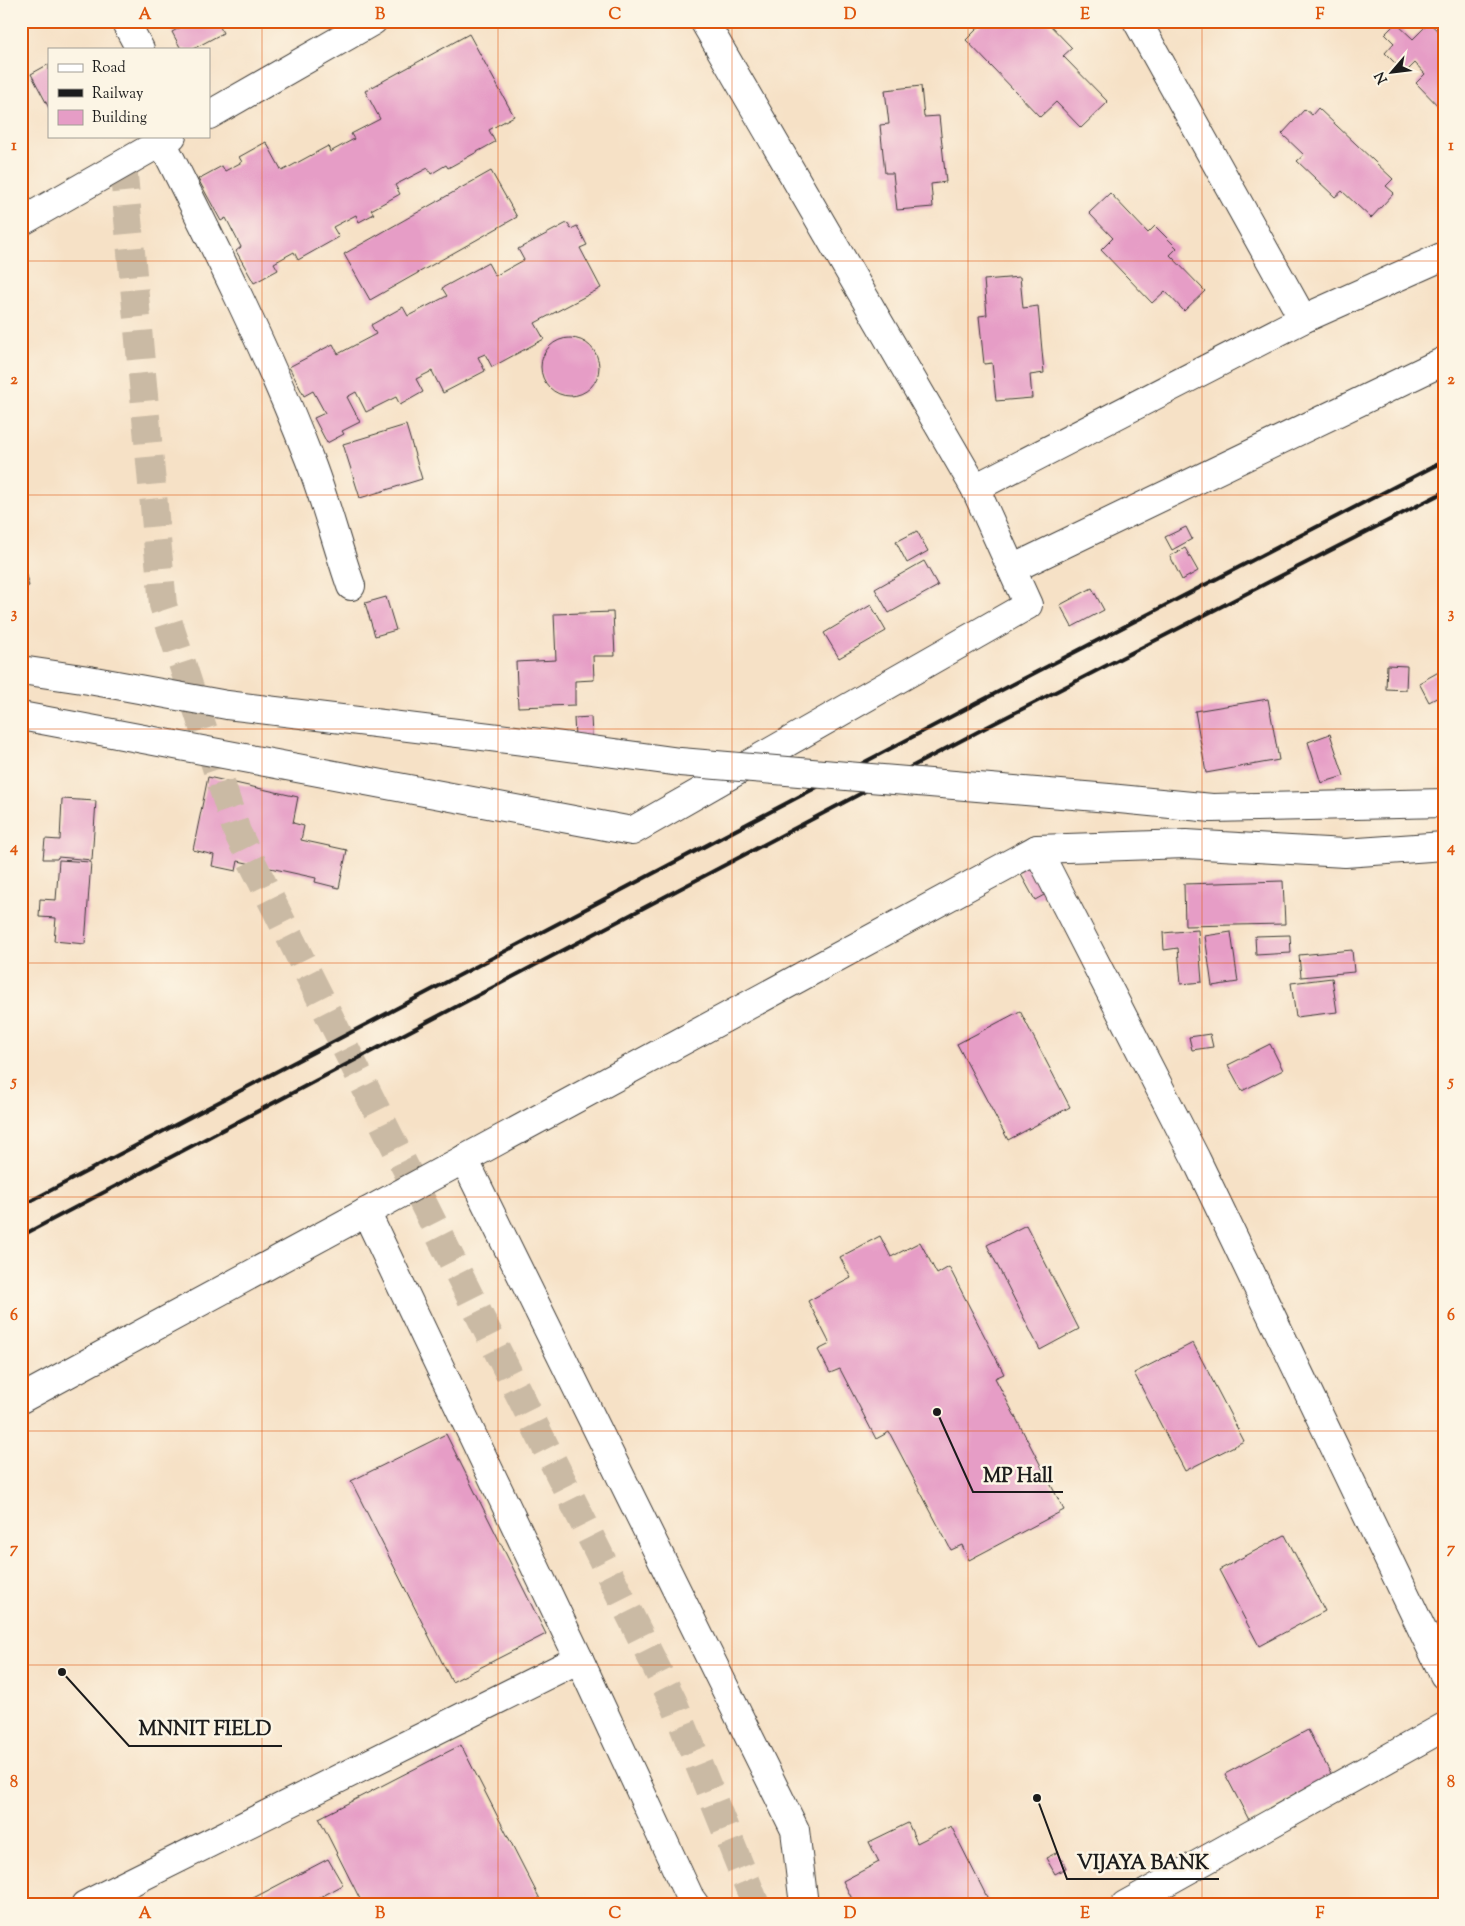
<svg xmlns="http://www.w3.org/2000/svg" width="1465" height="1926" viewBox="0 0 1465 1926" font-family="'Sorts Mill Goudy',serif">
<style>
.building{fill:#e69dc6}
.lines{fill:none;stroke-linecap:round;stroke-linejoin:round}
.minor-tunnel{stroke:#cabaa4;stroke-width:28;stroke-dasharray:28 14;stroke-linecap:butt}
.minor-casing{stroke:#3d3a36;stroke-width:30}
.minor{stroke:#fff;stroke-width:28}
.rail{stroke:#1c1c1c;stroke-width:4}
.minor-bridge-casing{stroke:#3d3a36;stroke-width:30;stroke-linecap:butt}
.minor-bridge{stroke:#fff;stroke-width:28}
.grid{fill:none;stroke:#de560d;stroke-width:1;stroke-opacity:0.55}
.leader{fill:none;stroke:#1c1c1c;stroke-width:2}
.callout-dot{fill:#1c1c1c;stroke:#fcf5e5;stroke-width:2}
.callout-label{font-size:20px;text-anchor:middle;font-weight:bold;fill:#1c1c1c;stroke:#fcf5e5;stroke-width:5;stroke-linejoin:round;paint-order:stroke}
.neatline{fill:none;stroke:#de560d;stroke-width:2}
.grid-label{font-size:16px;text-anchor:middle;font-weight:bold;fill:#de560d}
</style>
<rect width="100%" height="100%" fill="#fcf5e5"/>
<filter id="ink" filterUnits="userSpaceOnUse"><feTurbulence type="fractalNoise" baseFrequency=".02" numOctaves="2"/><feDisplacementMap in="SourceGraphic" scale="10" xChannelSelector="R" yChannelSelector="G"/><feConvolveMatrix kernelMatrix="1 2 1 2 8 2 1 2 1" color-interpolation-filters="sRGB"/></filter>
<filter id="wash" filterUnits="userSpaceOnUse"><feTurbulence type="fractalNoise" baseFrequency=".0096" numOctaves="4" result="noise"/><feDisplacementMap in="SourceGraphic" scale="20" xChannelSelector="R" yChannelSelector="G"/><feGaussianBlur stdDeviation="1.12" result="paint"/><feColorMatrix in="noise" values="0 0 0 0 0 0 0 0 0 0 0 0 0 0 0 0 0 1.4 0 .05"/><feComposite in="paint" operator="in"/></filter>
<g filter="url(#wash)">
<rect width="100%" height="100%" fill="#f6e1c6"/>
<g id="blocks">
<g class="building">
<path d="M 192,21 L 217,21 L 223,33 L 193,49 L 181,49 L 172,32 Z"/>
<path d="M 977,21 L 1029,21 L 1035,27 L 1041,21 L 1046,21 L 1072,48 L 1063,56 L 1108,102 L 1081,128 L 1056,102 L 1040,117 L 966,40 L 981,25 Z"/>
<path d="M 1396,23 L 1413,39 L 1429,23 L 1437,30 L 1444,23 L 1444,112 L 1416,83 L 1425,74 L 1415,63 L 1405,73 L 1385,53 L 1394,43 L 1385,34 Z"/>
<path d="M 469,34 L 514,116 L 489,130 L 495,142 L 448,168 L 446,165 L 431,174 L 428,168 L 395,185 L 400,194 L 371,210 L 374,214 L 359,222 L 356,215 L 333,227 L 339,237 L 298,260 L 294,252 L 274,263 L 278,270 L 254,283 L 236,251 L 241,247 L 226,218 L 221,221 L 198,179 L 222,166 L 225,171 L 242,162 L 239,157 L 266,142 L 282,171 L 328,146 L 330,152 L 354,139 L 351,134 L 380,119 L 365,91 Z"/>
<path d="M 49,64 L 49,108 L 31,74 Z"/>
<path d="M 921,86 L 924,117 L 939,116 L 946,182 L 931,184 L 933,207 L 897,210 L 893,173 L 885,173 L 880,125 L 889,124 L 885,90 Z"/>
<path d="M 1318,108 L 1393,179 L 1386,186 L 1394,193 L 1371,218 L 1342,191 L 1335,197 L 1297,161 L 1304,155 L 1282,134 L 1305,109 L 1312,115 Z"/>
<path d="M 491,171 L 517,217 L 370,300 L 344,254 Z"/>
<path d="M 1110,193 L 1148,233 L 1155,226 L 1177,248 L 1170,255 L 1205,291 L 1184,311 L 1165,291 L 1152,303 L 1101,250 L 1113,238 L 1089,213 Z"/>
<path d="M 567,223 L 571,229 L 577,226 L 587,245 L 580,248 L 601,288 L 535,323 L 544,339 L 492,367 L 485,354 L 478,357 L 485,371 L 443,393 L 432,371 L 416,379 L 423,392 L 400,405 L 396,397 L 366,412 L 356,392 L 347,397 L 360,422 L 342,431 L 344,434 L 327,443 L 314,418 L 325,413 L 313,391 L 304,396 L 289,367 L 333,344 L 338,354 L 376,334 L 371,325 L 403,307 L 408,316 L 447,296 L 442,288 L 488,263 L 495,276 L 524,260 L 518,249 Z"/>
<path d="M 1020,277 L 1023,308 L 1038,306 L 1044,373 L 1030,375 L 1032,398 L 996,401 L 992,363 L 984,364 L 979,316 L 987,315 L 984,280 Z"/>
<circle cx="570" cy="367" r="29"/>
<path d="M 406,425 L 422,479 L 360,498 L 343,444 Z"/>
<path d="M 1186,527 L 1192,539 L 1172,550 L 1165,537 Z"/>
<path d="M 917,531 L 928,551 L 907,563 L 896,542 Z"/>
<path d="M 1185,548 L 1198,571 L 1182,580 L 1170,556 Z"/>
<path d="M 21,558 L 29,586 L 21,588 Z"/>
<path d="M 924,561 L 938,586 L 889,613 L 875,589 Z"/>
<path d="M 1092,588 L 1104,610 L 1072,627 L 1060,605 Z"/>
<path d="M 386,597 L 396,630 L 375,636 L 365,603 Z"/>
<path d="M 871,605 L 886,631 L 839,658 L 824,633 Z"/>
<path d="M 613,612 L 615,656 L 593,656 L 594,680 L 575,681 L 575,705 L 518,707 L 516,662 L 556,660 L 554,614 Z"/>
<path d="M 1387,665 L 1407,666 L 1406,690 L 1386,689 Z"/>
<path d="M 1444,669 L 1444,694 L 1429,702 L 1419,683 Z"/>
<path d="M 1268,699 L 1279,760 L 1206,773 L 1195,711 Z"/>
<path d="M 591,717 L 592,736 L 575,737 L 574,718 Z"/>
<path d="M 1330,734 L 1344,776 L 1321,783 L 1308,742 Z"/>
<path d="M 208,777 L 298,797 L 293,823 L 304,826 L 301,840 L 347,850 L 339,888 L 315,882 L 316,878 L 238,861 L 236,871 L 212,866 L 214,855 L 193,850 Z"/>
<path d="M 62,799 L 96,801 L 92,860 L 58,857 L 57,859 L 43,859 L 45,839 L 60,840 Z"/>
<path d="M 1031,850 L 1053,890 L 1035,900 L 1013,860 Z"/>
<path d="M 59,860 L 91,862 L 85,944 L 54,941 L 56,918 L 39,917 L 40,899 L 56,900 Z"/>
<path d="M 1283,881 L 1285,924 L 1185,926 L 1184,884 Z"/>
<path d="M 1198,930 L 1202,982 L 1181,984 L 1178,948 L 1164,950 L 1163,933 Z"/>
<path d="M 1231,932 L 1238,982 L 1212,986 L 1205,936 Z"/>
<path d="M 1290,935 L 1291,953 L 1256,955 L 1255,936 Z"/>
<path d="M 1352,950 L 1354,972 L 1301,977 L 1299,955 Z"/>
<path d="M 1332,978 L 1337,1012 L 1296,1017 L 1291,983 Z"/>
<path d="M 1020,1011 L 1070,1107 L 1008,1140 L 957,1044 Z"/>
<path d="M 1210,1034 L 1213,1047 L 1192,1050 L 1189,1037 Z"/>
<path d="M 1270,1044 L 1283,1070 L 1242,1091 L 1228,1065 Z"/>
<path d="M 1026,1225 L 1079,1329 L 1040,1350 L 987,1245 Z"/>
<path d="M 880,1236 L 891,1257 L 920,1242 L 937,1274 L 949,1267 L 1004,1374 L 995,1378 L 1064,1510 L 969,1560 L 962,1545 L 951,1550 L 889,1432 L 876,1439 L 840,1369 L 830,1373 L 818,1350 L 830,1344 L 808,1301 L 851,1278 L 840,1257 Z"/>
<path d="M 1193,1343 L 1244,1441 L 1185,1471 L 1134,1373 Z"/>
<path d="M 446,1434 L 546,1634 L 452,1682 L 351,1481 Z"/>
<path d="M 1285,1535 L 1325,1611 L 1259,1646 L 1219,1570 Z"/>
<path d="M 1308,1730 L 1332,1776 L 1249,1820 L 1225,1774 Z"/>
<path d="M 461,1745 L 543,1905 L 363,1905 L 319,1818 Z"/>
<path d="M 908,1823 L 917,1843 L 951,1826 L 991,1905 L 855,1905 L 843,1881 L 879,1862 L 869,1842 Z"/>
<path d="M 1058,1852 L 1066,1868 L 1055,1874 L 1046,1858 Z"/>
<path d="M 328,1859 L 343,1885 L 306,1905 L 240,1905 Z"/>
</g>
</g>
</g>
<g filter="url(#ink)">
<use href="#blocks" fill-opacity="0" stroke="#3d3a36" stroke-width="1"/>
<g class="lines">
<path class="minor-tunnel" d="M 123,164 L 163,605 L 237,832 L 673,1701 L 756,1905"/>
<defs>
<g id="minor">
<path d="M 125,21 L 140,49"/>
<path d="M 704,21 L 975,488 L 1303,319 L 1444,256"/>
<path d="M 1137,21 L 1303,319"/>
<path d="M 209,115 L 373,21"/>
<path d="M 162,142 C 214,245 266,348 308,456 C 325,498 336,543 351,586"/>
<path d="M 21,222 L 172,136"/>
<path d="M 1012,569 L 1444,361"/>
<path d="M 21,716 L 632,831 L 1028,605 L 975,488"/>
<path d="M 1212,808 L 1444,803"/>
<path d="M 1037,849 L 1196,1159 L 1444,1675"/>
<path d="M 464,1159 L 795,1830 L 804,1905"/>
<path d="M 366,1212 L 579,1659 L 690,1898 L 695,1905"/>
<path d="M 21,1399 L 1037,849 L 1186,844 L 1345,853 L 1444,846"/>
<path d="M 85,1905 L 579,1659"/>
<path d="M 1125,1905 L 1444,1727"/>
</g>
</defs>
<use href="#minor" class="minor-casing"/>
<use href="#minor" class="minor"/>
<g class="rail">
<path d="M 21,1206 L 975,704 L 1444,461"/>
<path d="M 21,1236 L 985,728 L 1444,492"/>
</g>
<defs>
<path id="minor-bridge" d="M 21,670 L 89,680 L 227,705 L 540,743 L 680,762 L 1109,798 L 1212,808"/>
</defs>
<use href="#minor-bridge" class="minor-bridge-casing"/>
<use href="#minor-bridge" class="minor-bridge"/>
</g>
</g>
<path class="grid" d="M 262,21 L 262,1905M 498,21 L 498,1905M 732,21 L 732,1905M 968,21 L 968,1905M 1202,21 L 1202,1905M 21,261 L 1444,261M 21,495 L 1444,495M 21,729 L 1444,729M 21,963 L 1444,963M 21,1197 L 1444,1197M 21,1431 L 1444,1431M 21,1665 L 1444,1665"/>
<path class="leader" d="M937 1412L973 1492H1063M62 1672L129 1746H282M1037 1798L1067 1879H1219"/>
<g class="callout-dot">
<circle cx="937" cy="1412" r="5"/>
<circle cx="62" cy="1672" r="5"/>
<circle cx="1037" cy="1798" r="5"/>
</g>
<g class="callout-label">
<text x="1018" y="1482">MP Hall</text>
<text x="205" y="1735">MNNIT FIELD</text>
<text x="1143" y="1869">VIJAYA BANK</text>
</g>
<rect width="1465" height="1926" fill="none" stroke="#fcf5e5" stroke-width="55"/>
<rect x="48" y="48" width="162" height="90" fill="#fcf5e5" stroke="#a29e95"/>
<rect x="58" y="64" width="25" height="8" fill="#ffffff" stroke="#a29e95"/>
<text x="92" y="72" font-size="15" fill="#1c1c1c">Road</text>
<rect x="58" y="89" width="25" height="8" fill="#1c1c1c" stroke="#a29e95"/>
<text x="92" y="98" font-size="15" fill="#1c1c1c">Railway</text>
<rect x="58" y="110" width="25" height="15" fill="#e69dc6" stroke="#a29e95"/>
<text x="92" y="122" font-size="15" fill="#1c1c1c">Building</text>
<g transform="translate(1392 72) rotate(242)" stroke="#fcf5e5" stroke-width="4" paint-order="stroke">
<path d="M0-4L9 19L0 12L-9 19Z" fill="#1c1c1c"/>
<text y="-8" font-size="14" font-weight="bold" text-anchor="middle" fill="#1c1c1c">N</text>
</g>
<rect x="28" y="28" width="1410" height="1870" class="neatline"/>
<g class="grid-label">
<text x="145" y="19">A</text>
<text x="380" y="19">B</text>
<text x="615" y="19">C</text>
<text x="850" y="19">D</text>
<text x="1085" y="19">E</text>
<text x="1320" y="19">F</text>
<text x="14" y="150">1</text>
<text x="1451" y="150">1</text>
<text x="14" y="384">2</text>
<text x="1451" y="384">2</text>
<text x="14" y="618">3</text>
<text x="1451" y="618">3</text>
<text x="14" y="852">4</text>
<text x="1451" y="852">4</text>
<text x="14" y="1086">5</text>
<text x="1451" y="1086">5</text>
<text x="14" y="1320">6</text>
<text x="1451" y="1320">6</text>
<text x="14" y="1553">7</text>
<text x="1451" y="1553">7</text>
<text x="14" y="1787">8</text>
<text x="1451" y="1787">8</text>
<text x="145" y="1918">A</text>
<text x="380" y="1918">B</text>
<text x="615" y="1918">C</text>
<text x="850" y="1918">D</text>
<text x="1085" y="1918">E</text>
<text x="1320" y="1918">F</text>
</g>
</svg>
